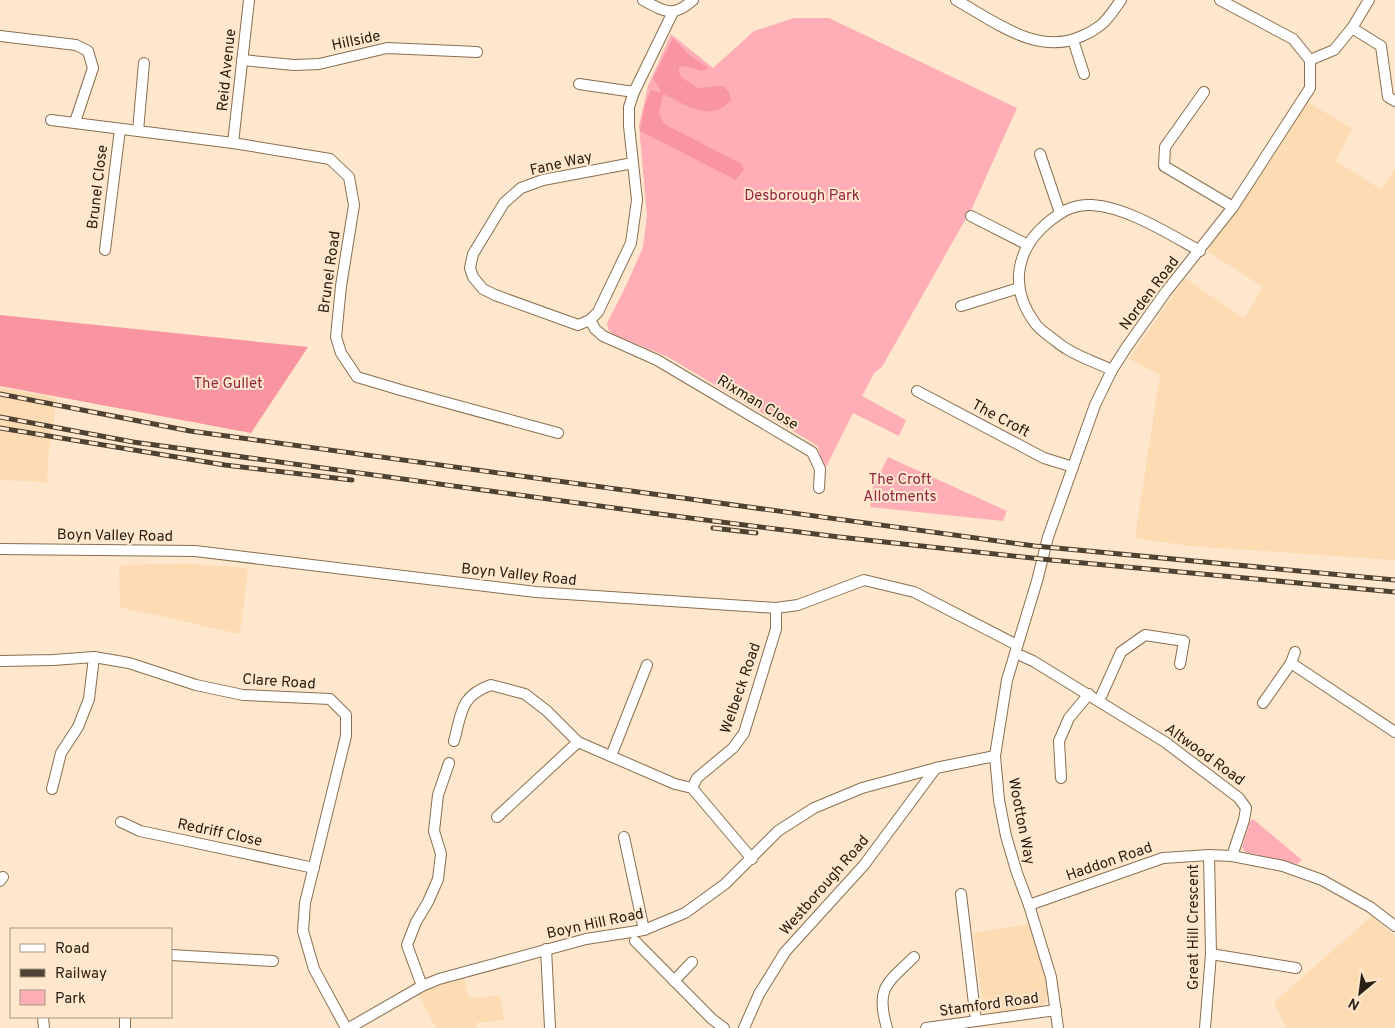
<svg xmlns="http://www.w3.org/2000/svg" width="1395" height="1028" viewBox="0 0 1395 1028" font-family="Overpass,sans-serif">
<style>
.built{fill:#fddbb3}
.green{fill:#ffaeb7}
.forest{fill:#f994a1}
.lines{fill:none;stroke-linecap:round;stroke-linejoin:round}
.minor-casing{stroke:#886f50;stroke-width:12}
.minor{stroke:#fff;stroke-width:10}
.rail-casing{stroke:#4e4233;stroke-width:5}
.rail{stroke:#fee7cc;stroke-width:3;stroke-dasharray:9;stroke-linecap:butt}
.labels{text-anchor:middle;stroke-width:4;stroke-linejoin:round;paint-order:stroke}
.street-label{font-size:15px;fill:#2a2013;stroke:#fee7cc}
.park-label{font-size:15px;fill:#952640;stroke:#fee7cc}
</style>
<rect width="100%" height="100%" fill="#fee7cc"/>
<g class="built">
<path d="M 1305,100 L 1352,129 L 1336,161 L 1382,190 L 1395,168 L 1395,560 L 1190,546 L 1135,538 L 1160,375 L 1129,359 L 1185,278 L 1244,319 L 1263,287 L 1207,251 Z"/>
<path d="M 0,387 L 57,398 L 49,450 L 47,482 L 0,480 Z"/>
<path d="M 189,564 L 248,568 L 240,634 L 120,607 L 119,565 Z"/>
<path d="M 1372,916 L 1395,936 L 1395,1028 L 1286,1028 L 1274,1002 Z"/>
<path d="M 1029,924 L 1043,964 L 1048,995 L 1046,1002 L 1040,1007 L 993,1014 L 984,1010 L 973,933 Z"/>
<path d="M 464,975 L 469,998 L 500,996 L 504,1020 L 475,1023 L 477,1028 L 436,1028 L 417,992 Z"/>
</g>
<g class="green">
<path d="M 794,18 L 829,18 L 1017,108 L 973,206 L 882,367 L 875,372 L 862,396 L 906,420 L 899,436 L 853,413 L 823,473 L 818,446 L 668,357 L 612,334 L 608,329 L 607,323 L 626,286 L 643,247 L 647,216 L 639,126 L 648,86 L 671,34 L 713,68 L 754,31 Z"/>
<path d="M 888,457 L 1007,511 L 1003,521 L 870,507 L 873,487 Z"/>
<path d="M 1253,819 L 1302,860 L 1297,864 L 1245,852 L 1242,847 L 1250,822 Z"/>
</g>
<g class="forest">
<path d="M 673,38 L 688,54 L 708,68 L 702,71 L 689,67 L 681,66 L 678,70 L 681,77 L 698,88 L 723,86 L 729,92 L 731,99 C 713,125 685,104 663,94 L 659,113 L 664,124 L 740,163 L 744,169 L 736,180 L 640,131 L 645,105 L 651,90 L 662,93 L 653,78 Z"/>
<path d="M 0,315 L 308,347 L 251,433 L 0,386 Z"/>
</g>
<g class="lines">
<defs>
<g id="minor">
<path d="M 643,0 C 665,12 673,18 693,0"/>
<path d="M 956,0 C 994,21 1038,57 1082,36 C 1089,33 1096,29 1102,24 C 1109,18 1115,8 1121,0"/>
<path d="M 1220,0 L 1293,39 L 1310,60"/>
<path d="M 1352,28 L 1381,46 L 1388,97 L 1395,101"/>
<path d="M 0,36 L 76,45 L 88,51 L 93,68 L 75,122"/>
<path d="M 1073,40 L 1084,74"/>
<path d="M 242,60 L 294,65 L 319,64 L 387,48 L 477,52"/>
<path d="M 1310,60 L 1334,50 L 1352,28 L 1369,0"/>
<path d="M 579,84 L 634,92"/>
<path d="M 1204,92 L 1165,147 L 1164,166 L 1233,207"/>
<path d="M 51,120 L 233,143 L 330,159 L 349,177 L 354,205 L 341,286 L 336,337 L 341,353 L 357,377 L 404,391 L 558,433"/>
<path d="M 138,131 L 144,63"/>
<path d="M 233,143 L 249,0"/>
<path d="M 1040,154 L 1060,213"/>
<path d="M 633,163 L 543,180 L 521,188 L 504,203 L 473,254 L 470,268 L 473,277 L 483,289 L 495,295 L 578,325 L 590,320 L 598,312 L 631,243 L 637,200 L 629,126 L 629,107 L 634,92 L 673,12"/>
<path d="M 971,216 L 1028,245"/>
<path d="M 105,250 L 120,129"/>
<path d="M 961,306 L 1019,288"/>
<path d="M 590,320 L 595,329 L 603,336 L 657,360 L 812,452 L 820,469 L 819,488"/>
<path d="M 1112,370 C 1098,363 1081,358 1067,349 C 1061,346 1055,340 1049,336 C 1044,332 1038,328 1035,323 C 1008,287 1016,247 1051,220 C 1064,210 1075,204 1092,205 C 1127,207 1169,234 1200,251"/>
<path d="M 917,391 L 1044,458 L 1073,467"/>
<path d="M 0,549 L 195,551 L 536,592 L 776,608 L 798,605 L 864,580 L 914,592 L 1017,645"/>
<path d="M 1022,656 L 1033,661 L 1165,742 L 1239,798 L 1246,808 L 1244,820 L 1232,856"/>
<path d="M 0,661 L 53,660 L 94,657 L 129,663 L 196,685 L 243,695 L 330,699 L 346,715 L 346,736 L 305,903 L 303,931 L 314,969 L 346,1028"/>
<path d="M 1291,663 L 1295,652"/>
<path d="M 1099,701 L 1121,652 L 1145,635 L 1184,641 L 1180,664"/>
<path d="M 1263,703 L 1291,663 L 1395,732"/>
<path d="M 454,741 C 462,712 460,696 491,685 L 525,694 L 547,711 L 578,742 L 675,784 L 692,788 L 752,859"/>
<path d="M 611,756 L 647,665"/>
<path d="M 1061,778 L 1059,741 L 1069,718 L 1089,694"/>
<path d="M 692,788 L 697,778 L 733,748 L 744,733 L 776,629 L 776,608"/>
<path d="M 52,789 L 61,753 L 78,727 L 89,699 L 94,657"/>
<path d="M 497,817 L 578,742"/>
<path d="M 121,822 L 140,831 L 314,868"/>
<path d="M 624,837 L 644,930"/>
<path d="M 0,881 L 3,877"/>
<path d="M 961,894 L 976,1021"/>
<path d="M 1029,905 L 1163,858 L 1209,855 L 1232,856 L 1283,866 L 1322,880 L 1370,907 L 1395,926"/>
<path d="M 635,941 L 712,1019 L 724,1028"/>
<path d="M 546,949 L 550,1028"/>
<path d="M 1211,954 L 1296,968"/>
<path d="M 171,955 L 273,961"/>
<path d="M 674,981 L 692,962"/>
<path d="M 422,986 L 407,945 L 416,922 L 428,902 L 438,879 L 441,854 L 434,831 L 438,795 L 449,763"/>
<path d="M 43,1017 L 44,1028"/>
<path d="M 125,1017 L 125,1028"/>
<path d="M 349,1028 L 422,986 L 439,979 L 586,939 L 644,930 L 685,913 L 725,884 L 778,831 L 814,808 L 862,788 L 936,768 L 995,756"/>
<path d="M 744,1028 L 759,994 L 785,952 L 864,865 L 936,768"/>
<path d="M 887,1028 C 875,988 887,983 914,957"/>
<path d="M 926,1028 L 1056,1010"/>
<path d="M 1058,1028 L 1051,977 L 1029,905 L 1017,873 L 1006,836 L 999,800 L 995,756 L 1007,680 L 1037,581 L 1048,537 L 1095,405 L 1112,370 L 1126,348 L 1165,293 L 1233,207 L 1310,88 L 1310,60"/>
<path d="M 1205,1028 L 1211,954 L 1209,855"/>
</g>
</defs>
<use href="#minor" class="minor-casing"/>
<use href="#minor" class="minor"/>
<defs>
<g id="rail">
<path d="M 0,394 L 190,431 L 1035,546 L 1395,580"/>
<path d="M 0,417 L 133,442 L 651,513 L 839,537 L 1051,560 L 1395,592"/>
<path d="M 0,428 L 225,465 L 352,480"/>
<path d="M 713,528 L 756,533"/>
</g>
</defs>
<use href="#rail" class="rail-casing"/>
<use href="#rail" class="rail"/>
</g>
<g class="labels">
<g class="street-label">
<text transform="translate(356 40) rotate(-12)" y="5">Hillside</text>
<text transform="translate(226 70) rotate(-84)" y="5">Reid Avenue</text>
<text transform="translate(561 163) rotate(-13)" y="5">Fane Way</text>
<text transform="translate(97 187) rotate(-83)" y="5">Brunel Close</text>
<text transform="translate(329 272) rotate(-82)" y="5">Brunel Road</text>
<text transform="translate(1149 293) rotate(-53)" y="5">Norden Road</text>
<text transform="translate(758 402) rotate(31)" y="5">Rixman Close</text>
<text transform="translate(1001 418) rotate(28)" y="5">The Croft</text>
<text transform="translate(115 535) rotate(1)" y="5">Boyn Valley Road</text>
<text transform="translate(519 574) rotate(6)" y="5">Boyn Valley Road</text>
<text transform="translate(279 681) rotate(4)" y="5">Clare Road</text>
<text transform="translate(740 688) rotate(-71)" y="5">Welbeck Road</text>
<text transform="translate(1205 754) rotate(36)" y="5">Altwood Road</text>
<text transform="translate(1022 821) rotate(79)" y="5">Wootton Way</text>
<text transform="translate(220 832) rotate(12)" y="5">Redriff Close</text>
<text transform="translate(1109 861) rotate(-19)" y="5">Haddon Road</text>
<text transform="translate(824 885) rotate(-49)" y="5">Westborough Road</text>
<text transform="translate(595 923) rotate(-12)" y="5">Boyn Hill Road</text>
<text transform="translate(1193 927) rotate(-90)" y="5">Great Hill Crescent</text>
<text transform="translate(989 1004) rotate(-8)" y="5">Stamford Road</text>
</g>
<g class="park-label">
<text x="802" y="200">Desborough Park</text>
<text x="228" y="388">The Gullet</text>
<text x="900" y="484">The Croft<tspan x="900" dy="17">Allotments</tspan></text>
</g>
</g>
<rect x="10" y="928" width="162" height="90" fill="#fee7cc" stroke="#a99782"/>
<rect x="20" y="944" width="25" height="8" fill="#ffffff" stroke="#a99782"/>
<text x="55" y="953" font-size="15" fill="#2a2013">Road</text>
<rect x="20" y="969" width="25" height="8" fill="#4e4233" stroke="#a99782"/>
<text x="55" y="978" font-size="15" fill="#2a2013">Railway</text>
<rect x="20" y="990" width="25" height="15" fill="#ffaeb7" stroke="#a99782"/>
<text x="55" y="1003" font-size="15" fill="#2a2013">Park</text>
<g transform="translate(1360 993) rotate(209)" stroke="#fee7cc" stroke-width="4" paint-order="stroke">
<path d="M0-4L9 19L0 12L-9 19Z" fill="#2a2013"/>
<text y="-8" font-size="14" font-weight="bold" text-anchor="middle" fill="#2a2013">N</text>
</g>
</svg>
